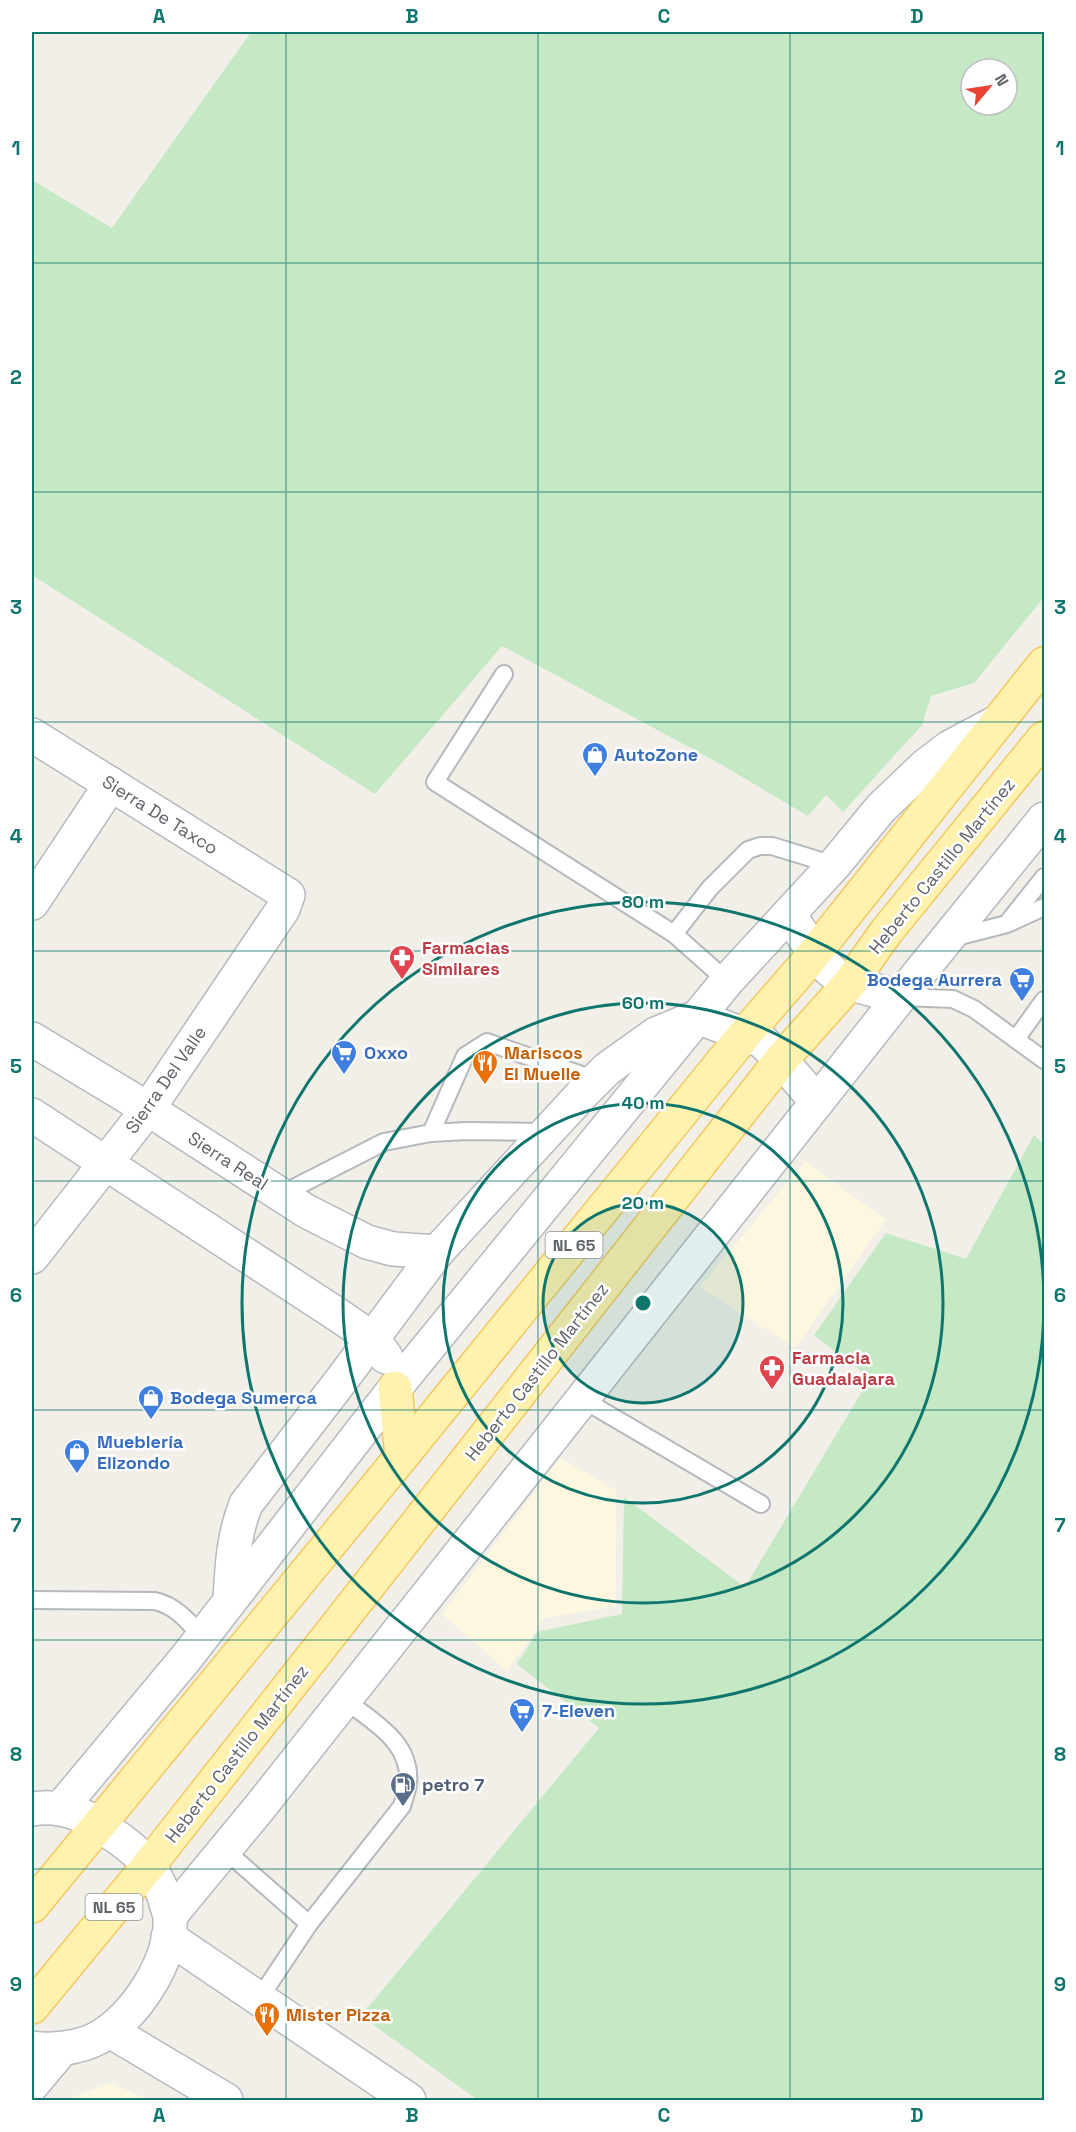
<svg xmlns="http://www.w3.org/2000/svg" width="1076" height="2132" viewBox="0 0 1076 2132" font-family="'Space Grotesk',sans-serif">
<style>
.commercial{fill:#fef7e0}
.grass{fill:#c5e8c5;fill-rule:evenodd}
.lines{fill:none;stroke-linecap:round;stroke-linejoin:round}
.lane-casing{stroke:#b5b8bc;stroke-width:20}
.street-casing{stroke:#b5b8bc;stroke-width:36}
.secondary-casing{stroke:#b6babf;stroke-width:36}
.primary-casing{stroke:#f2c960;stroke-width:36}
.lane{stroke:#fff;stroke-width:16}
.street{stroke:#fff;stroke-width:33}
.secondary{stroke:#fff;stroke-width:33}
.primary{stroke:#fff2af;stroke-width:33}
.grid{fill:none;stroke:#0f766e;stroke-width:1.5;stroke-opacity:0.55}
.ring{fill:none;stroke:#0f766e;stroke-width:3}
.labels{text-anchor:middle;stroke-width:5;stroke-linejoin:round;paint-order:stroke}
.shield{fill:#fff;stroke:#8f9295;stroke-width:1.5}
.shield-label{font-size:16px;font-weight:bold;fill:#5f6368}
.shop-label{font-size:18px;font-weight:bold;fill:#366cbe;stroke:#fff;text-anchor:start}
.street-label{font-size:18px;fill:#5f6368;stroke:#fff}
.health-label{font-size:18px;font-weight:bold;fill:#be3a42;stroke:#fff;text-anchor:start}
.food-label{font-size:18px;font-weight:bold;fill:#c56008;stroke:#fff;text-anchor:start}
.service-label{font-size:18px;font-weight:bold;fill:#4e5e75;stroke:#fff;text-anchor:start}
.centre{fill:#0f766e;stroke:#fff;stroke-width:3}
.ring-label{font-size:18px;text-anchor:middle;font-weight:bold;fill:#0f766e;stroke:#fff;stroke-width:5;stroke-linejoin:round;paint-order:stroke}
.neatline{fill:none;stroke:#0f766e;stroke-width:2}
.grid-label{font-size:20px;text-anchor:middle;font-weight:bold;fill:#0f766e}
</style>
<rect width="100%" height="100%" fill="#f1efe8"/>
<g class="commercial">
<path d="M 805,1161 L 886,1220 L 795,1348 L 700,1287 Z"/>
<path d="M 560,1458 L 616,1490 L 616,1606 L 545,1618 L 507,1671 L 442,1614 Z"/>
<path d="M 111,2083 L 149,2100 L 66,2100 Z"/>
</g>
<g class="grass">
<path d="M 251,32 L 1044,32 L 1044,597 L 974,683 L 931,696 L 922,725 L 843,812 L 826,795 L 808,816 L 722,765 L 502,646 L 375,794 L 32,575 L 32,180 L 112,228 ZM 971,69 L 1007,69 L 1007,105 L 971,105 Z"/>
<path d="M 1034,1135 L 1044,1145 L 1044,2100 L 478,2100 L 361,2016 L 599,1728 L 517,1664 L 537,1632 L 622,1614 L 624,1497 L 745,1587 L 870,1378 L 814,1335 L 886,1233 L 966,1259 Z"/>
</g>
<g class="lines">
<defs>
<g id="lane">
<path d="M 504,674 L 435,782 L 674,934"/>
<path d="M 1009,921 L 1044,877"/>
<path d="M 952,938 L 1007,924 L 1044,907"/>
<path d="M 727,981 L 674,934 L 710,888 L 748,850 L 760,846 L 772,846 L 834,865"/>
<path d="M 900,997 L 953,999 L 974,1009 L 1044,1060"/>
<path d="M 1016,1039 L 1044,1000"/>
<path d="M 431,1133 L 465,1056 L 487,1042 L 596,1080"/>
<path d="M 280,1195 L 384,1142 L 431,1133 L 466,1131 L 545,1132"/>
<path d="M 582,1399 L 761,1504"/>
<path d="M 32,1600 L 155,1601 C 176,1606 188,1621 202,1637"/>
<path d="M 225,1850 L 309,1924 L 402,1806 C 404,1799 407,1791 408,1784 C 412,1742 373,1722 345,1700"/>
<path d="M 259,1999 L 309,1924"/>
</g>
<g id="street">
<path d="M 32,735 L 288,895 L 283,909 L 148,1109 L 32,1257"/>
<path d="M 32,903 L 111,784"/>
</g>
<g id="secondary">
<path d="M 789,914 C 806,939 821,971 850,983 C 866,989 884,992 900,997"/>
<path d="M 32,1039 L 148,1109 L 306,1211 L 367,1242 L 393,1249 L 437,1252"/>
<path d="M 32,1115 L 338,1315 L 373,1339 L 386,1357"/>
<path d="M 230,1600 C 232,1566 233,1536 246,1504 L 343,1378 L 437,1252 L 584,1092 L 607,1069 L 656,1034 L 697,1017 L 762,1041 L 781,1060 L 817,1102"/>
<path d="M 61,1808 L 186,1658 L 395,1388 L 727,981 L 834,865 L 881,808 L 925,766 L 950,747 L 999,721"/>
<path d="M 32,1809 C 60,1804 85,1814 108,1831 C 137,1850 154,1865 165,1899 C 166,1905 169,1911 170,1917 C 173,1959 135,2018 98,2038 C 79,2048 53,2051 32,2048"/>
<path d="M 170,1916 L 260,1807 L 900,997 L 1044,819"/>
<path d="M 168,1937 L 409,2100"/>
<path d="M 110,2031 L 226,2100"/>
<path d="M 32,2085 L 62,2049"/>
</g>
<g id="primary">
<path d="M 395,1388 L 402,1456"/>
<path d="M 32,1906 L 402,1456 L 745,1034 L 805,965 L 1044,664"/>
<path d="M 32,2007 L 149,1865 L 781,1060 L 850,983 L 886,932 L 1044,738"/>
</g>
</defs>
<use href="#lane" class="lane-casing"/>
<use href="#street" class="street-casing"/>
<use href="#secondary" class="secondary-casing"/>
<use href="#primary" class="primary-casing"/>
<use href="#lane" class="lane"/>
<use href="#street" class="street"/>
<use href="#secondary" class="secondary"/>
<use href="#primary" class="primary"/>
</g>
<path class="grid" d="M 286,32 L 286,2100M 538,32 L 538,2100M 790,32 L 790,2100M 32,263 L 1044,263M 32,492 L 1044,492M 32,722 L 1044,722M 32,951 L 1044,951M 32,1181 L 1044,1181M 32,1410 L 1044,1410M 32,1640 L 1044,1640M 32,1869 L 1044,1869"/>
<circle cx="643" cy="1303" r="100" fill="#0f766e" fill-opacity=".12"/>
<g class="ring">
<circle cx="643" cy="1303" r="100"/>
<circle cx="643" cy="1303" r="200"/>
<circle cx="643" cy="1303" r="300"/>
<circle cx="643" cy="1303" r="401"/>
</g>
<defs>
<symbol id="shop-pin" viewBox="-11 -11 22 30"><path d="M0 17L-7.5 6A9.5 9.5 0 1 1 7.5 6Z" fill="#3f7fe0" stroke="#fff"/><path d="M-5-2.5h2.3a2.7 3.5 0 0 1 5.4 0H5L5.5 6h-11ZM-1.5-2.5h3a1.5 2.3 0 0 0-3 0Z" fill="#fff"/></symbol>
<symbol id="pharmacy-pin" viewBox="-11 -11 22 30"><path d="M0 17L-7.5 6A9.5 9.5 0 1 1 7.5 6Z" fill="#e0444e" stroke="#fff"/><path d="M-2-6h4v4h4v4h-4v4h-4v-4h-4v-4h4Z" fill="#fff"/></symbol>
<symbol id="supermarket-pin" viewBox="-11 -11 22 30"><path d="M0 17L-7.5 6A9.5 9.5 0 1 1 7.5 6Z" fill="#3f7fe0" stroke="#fff"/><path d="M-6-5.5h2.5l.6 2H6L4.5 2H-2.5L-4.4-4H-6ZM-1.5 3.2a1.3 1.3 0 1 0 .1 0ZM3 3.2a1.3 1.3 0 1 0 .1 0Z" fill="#fff"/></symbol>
<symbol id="restaurant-pin" viewBox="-11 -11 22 30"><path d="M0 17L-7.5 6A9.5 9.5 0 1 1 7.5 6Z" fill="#e8710a" stroke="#fff"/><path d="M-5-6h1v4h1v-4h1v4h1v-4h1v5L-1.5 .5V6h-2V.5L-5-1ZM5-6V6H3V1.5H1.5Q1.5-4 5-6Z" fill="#fff"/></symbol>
<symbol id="fuel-pin" viewBox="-11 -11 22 30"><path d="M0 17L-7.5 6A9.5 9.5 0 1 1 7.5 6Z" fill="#5c6f8a" stroke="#fff"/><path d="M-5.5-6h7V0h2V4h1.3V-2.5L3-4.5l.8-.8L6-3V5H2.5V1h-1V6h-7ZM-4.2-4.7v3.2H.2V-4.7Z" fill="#fff"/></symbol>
</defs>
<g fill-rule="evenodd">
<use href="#shop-pin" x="580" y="740" width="30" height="40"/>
<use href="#pharmacy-pin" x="387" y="943" width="30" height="40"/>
<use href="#supermarket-pin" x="1007" y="965" width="30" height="40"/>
<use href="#supermarket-pin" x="329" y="1038" width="30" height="40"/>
<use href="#restaurant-pin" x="470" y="1048" width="30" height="40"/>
<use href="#pharmacy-pin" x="757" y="1353" width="30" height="40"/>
<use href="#shop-pin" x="136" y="1383" width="30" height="40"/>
<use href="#shop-pin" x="62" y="1437" width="30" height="40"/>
<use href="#supermarket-pin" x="507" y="1696" width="30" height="40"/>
<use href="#fuel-pin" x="388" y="1770" width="30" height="40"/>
<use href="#restaurant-pin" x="252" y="2000" width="30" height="40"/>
</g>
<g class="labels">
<g class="shield">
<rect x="545.5" y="1232" width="57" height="26" rx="4.5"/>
<rect x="85.5" y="1894" width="57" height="26" rx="4.5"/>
</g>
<g class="shield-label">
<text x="574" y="1251">NL 65</text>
<text x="114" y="1913">NL 65</text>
</g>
<g class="shop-label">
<text x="614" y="761">AutoZone</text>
<text x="1002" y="986" text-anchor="end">Bodega Aurrera</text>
<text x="364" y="1059">Oxxo</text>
<text x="170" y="1404">Bodega Sumerca</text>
<text x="97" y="1448">Mueblería<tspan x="97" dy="21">Elizondo</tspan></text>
<text x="542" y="1717">7-Eleven</text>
</g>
<g class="street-label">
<text transform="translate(160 815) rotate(32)" y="6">Sierra De Taxco</text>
<text transform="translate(942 866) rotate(-51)" y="6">Heberto Castillo Martínez</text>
<text transform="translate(166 1080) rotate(-55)" y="6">Sierra Del Valle</text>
<text transform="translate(228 1161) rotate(33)" y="6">Sierra Real</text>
<text transform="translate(537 1372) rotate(-52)" y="6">Heberto Castillo Martínez</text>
<text transform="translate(237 1754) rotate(-52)" y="6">Heberto Castillo Martínez</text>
</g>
<g class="health-label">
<text x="422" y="954">Farmacias<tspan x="422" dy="21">Similares</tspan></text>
<text x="792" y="1364">Farmacia<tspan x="792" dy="21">Guadalajara</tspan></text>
</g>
<g class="food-label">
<text x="504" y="1059">Mariscos<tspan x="504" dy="21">El Muelle</tspan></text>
<text x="286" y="2021">Mister Pizza</text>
</g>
<g class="service-label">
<text x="422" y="1791">petro 7</text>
</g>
</g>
<circle cx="643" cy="1303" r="9" class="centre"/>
<g class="ring-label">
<text x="643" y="908">80 m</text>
<text x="643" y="1009">60 m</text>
<text x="643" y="1109">40 m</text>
<text x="643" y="1209">20 m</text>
</g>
<rect width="1076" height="2132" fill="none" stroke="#ffffff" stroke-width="66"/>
<g transform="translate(989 87) rotate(61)"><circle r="28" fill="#ffffff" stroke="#bfc1c3" stroke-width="1.5"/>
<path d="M0-4.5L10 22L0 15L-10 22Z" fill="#ea4335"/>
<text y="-9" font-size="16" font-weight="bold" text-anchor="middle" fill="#5f6368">N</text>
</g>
<rect x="33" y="33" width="1010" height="2066" class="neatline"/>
<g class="grid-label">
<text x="159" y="23">A</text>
<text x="412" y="23">B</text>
<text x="664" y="23">C</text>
<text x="917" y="23">D</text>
<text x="16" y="155">1</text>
<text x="1060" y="155">1</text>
<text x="16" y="384">2</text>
<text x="1060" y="384">2</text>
<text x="16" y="614">3</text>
<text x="1060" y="614">3</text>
<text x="16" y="843">4</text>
<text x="1060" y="843">4</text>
<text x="16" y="1073">5</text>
<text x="1060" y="1073">5</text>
<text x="16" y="1302">6</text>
<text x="1060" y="1302">6</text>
<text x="16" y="1532">7</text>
<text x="1060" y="1532">7</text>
<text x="16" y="1761">8</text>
<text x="1060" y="1761">8</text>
<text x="16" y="1991">9</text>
<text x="1060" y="1991">9</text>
<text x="159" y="2122">A</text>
<text x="412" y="2122">B</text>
<text x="664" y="2122">C</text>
<text x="917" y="2122">D</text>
</g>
</svg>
